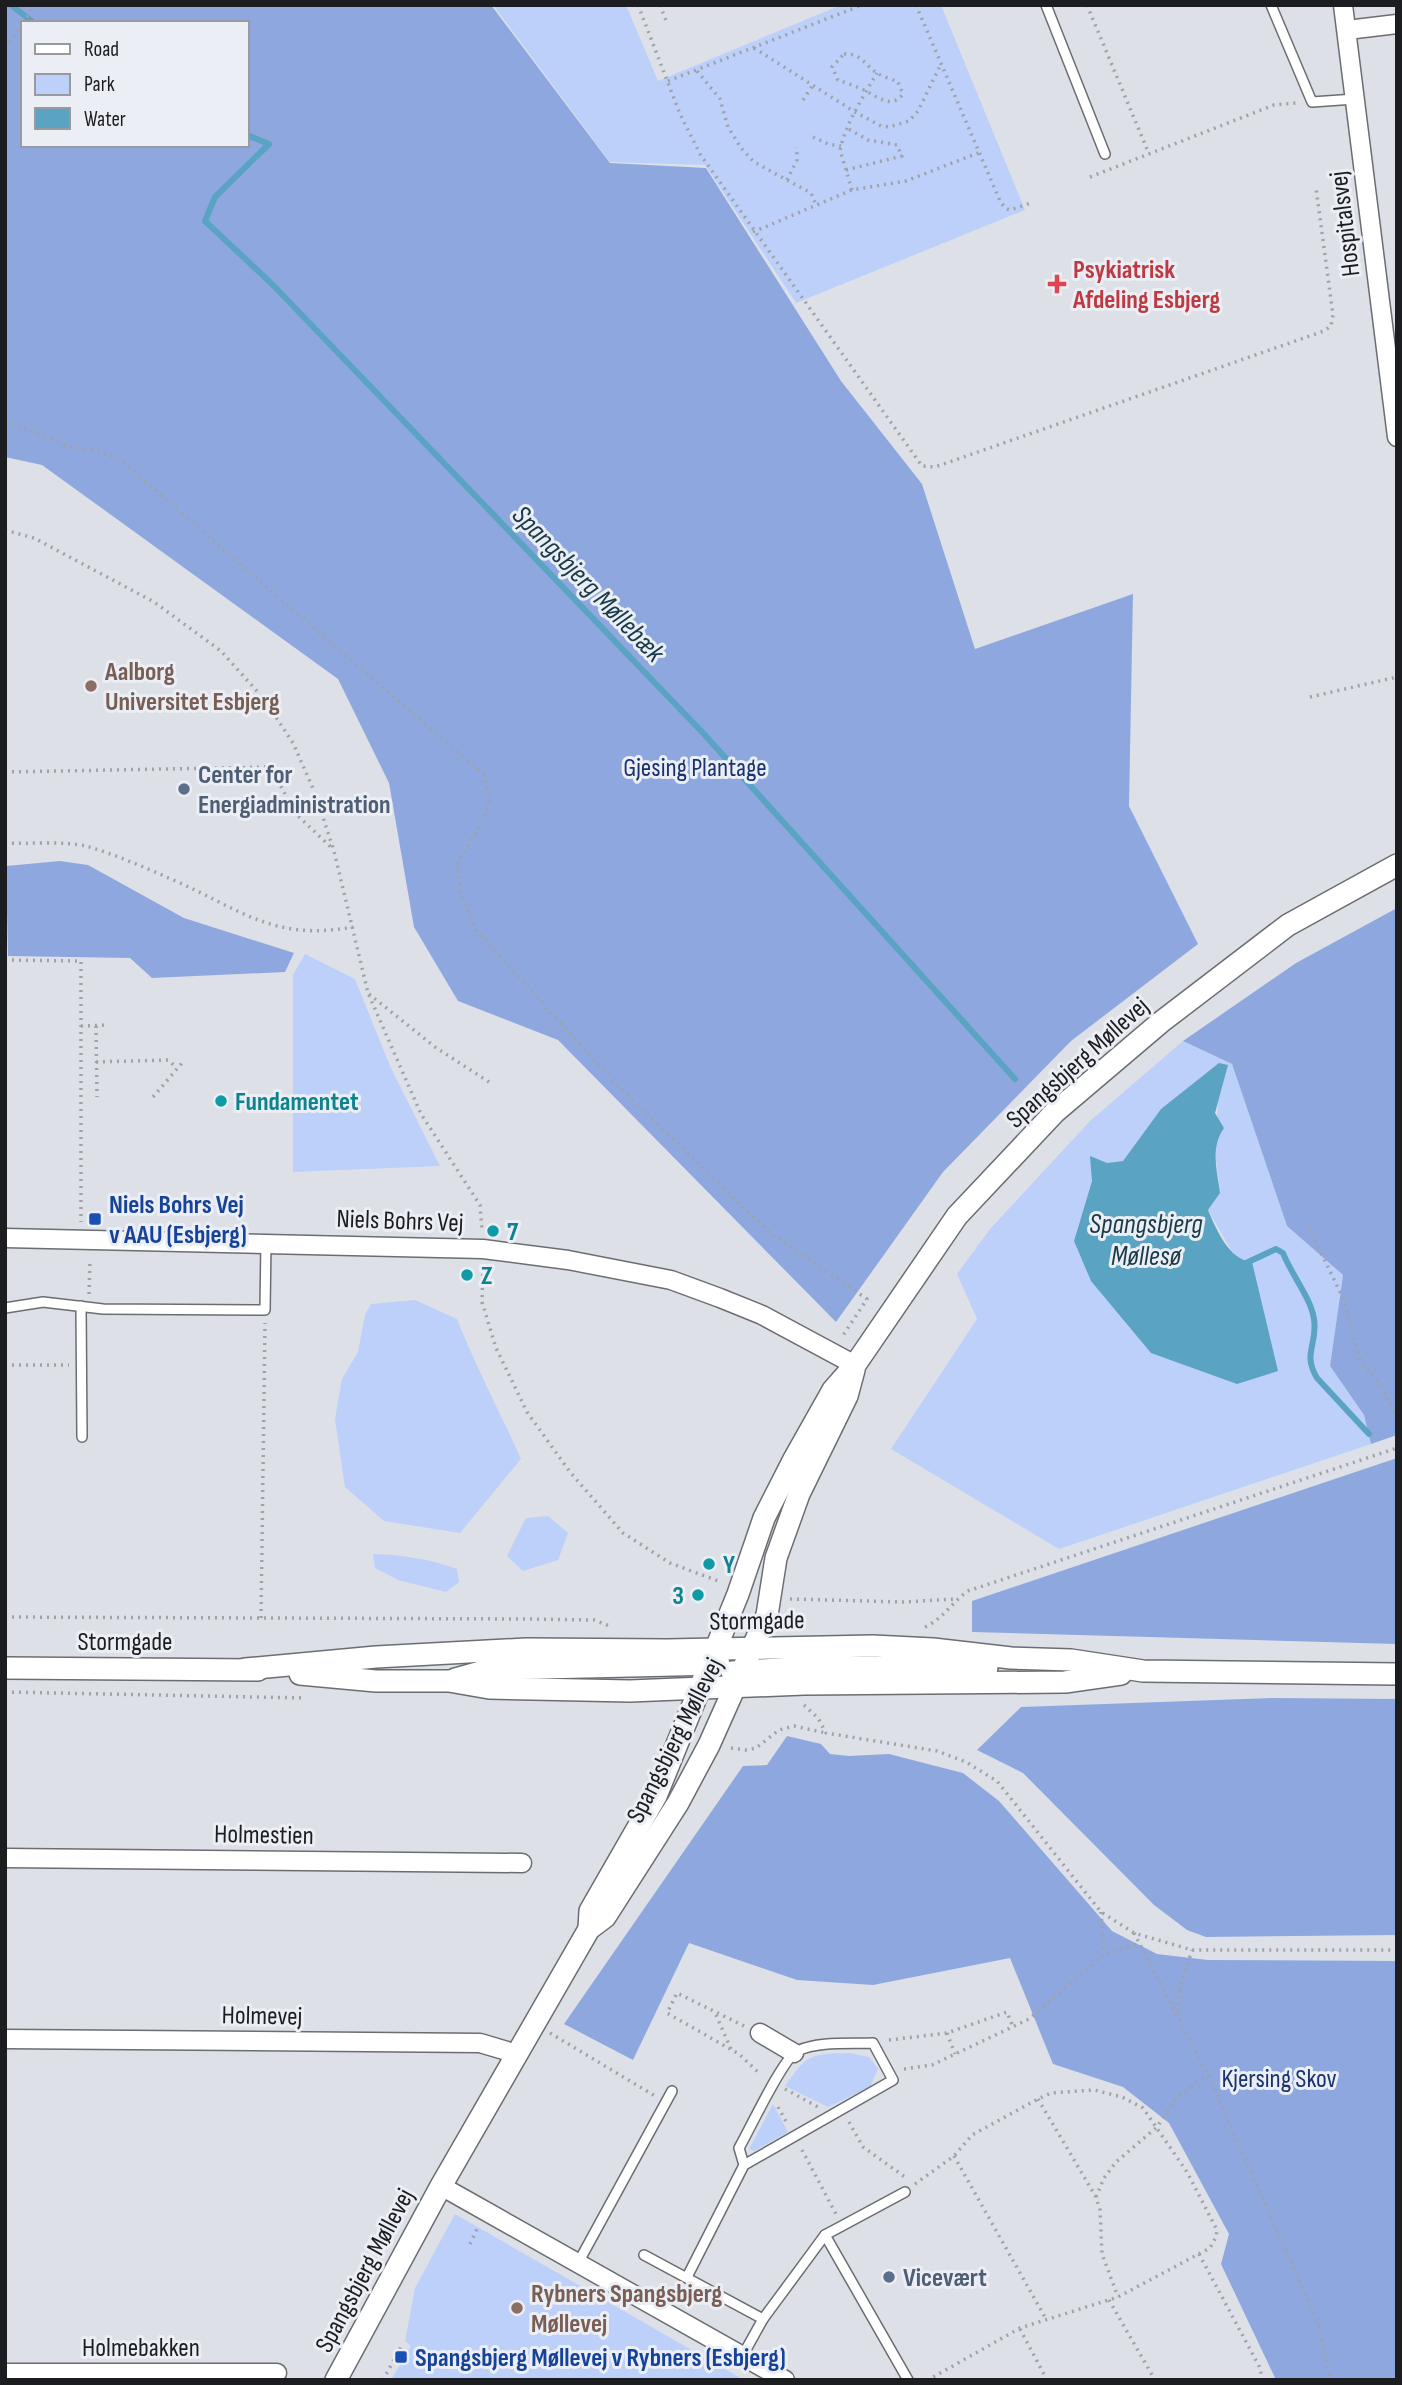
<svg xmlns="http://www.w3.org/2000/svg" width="1402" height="2385" viewBox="0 0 1402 2385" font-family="'Sofia Sans Condensed',sans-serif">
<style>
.green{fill:#bcd0fa;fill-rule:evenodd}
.forest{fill:#8ea8df;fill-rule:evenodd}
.water{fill:#5aa3c2}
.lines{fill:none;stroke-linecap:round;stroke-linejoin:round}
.stream{stroke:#5aa3c2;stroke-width:6}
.service-casing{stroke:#6a6d72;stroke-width:12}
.minor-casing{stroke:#6a6d72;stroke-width:21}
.tertiary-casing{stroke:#6a6d72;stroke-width:24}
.path{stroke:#9fa2a7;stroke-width:3.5;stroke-dasharray:2 5;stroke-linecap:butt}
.service{stroke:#fff;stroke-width:9}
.minor{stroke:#fff;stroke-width:18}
.tertiary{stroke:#fff;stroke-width:21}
.health-dot{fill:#e0444e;stroke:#ebeef4;stroke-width:2.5}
.education-dot{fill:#8d6e63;stroke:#ebeef4;stroke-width:2.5}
.service-dot{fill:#5c6f8a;stroke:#ebeef4;stroke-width:2.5}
.culture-dot{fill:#0f9aa8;stroke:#ebeef4;stroke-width:2.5}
.transit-dot{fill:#1a4fb4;stroke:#ebeef4;stroke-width:2.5}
.labels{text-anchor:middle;stroke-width:6;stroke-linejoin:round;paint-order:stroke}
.street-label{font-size:26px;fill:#1c1d20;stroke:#ebeef4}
.health-label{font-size:26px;font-weight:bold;fill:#be3a42;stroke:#ebeef4;text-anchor:start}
.education-label{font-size:26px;font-weight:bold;fill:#785e54;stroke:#ebeef4;text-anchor:start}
.park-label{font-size:26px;fill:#183272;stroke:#ebeef4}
.service-label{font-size:26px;font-weight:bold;fill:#4e5e75;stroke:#ebeef4;text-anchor:start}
.culture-label{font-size:26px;font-weight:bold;fill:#0d838f;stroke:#ebeef4;text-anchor:start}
.transit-label{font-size:26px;font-weight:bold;fill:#164399;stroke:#ebeef4;text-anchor:start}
.water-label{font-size:28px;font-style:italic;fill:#193a48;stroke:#ebeef4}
</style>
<rect width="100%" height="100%" fill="#dde1e7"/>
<g class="green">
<path d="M 493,5 L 626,5 L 658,81 L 841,5 L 941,5 L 1025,210 L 796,303 L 705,165 L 610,162 Z"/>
<path d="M 305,954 L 355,979 L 390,1066 L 440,1166 L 293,1172 L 293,975 Z"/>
<path d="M 1183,1041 L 1232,1064 L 1287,1226 L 1343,1275 L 1330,1366 L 1364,1415 L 1371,1444 L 1059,1549 L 891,1449 L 977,1319 L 957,1274 L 990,1229 L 1090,1121 ZM 1218,1100 L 1215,1152 L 1220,1193 L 1208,1210 L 1231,1250 L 1242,1261 L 1074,1241 L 1092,1181 L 1107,1163 L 1123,1161 L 1161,1109 Z"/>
<path d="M 415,1300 L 457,1319 C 476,1367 500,1412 521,1459 L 460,1533 L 384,1521 L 345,1487 L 335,1419 L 342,1379 L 358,1352 L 365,1315 L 371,1304 Z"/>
<path d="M 548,1516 L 568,1533 L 558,1560 L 523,1571 L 507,1556 L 526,1518 Z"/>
<path d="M 373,1554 C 402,1555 430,1559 457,1569 L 459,1582 L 446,1592 L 398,1580 L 375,1568 Z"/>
<path d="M 850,2053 L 869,2057 L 878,2069 L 870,2087 L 828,2107 L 785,2086 C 808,2053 810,2054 850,2053 Z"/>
<path d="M 773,2104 L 788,2132 L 754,2151 L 749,2149 Z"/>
<path d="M 455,2214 L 744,2380 L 391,2380 L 411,2346 L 405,2341 L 415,2288 Z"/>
</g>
<g class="forest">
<path d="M 5,5 L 491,5 L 610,163 L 706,168 L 841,381 L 922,484 L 975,649 L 1133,594 L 1129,806 L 1198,944 L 1071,1041 L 943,1172 L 836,1322 L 558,1040 L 458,1001 L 414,927 L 389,783 L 338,679 L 42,465 L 5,457 ZM 23,23 L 247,23 L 247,145 L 23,145 Z"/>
<path d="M 60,861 L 88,865 L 184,918 L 294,953 L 285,972 L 152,978 L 130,958 L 8,956 L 6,866 Z"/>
<path d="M 1397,908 L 1397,1435 L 1371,1444 L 1364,1415 L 1330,1366 L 1343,1275 L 1287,1226 L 1232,1064 L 1183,1041 L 1296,963 Z"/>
<path d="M 1397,1458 L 1397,1644 L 972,1632 L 972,1601 Z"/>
<path d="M 1273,1698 L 1397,1699 L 1397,1935 L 1206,1937 L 1187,1930 L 1154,1905 L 1023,1773 L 977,1750 L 1021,1707 Z"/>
<path d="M 787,1736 L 821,1744 L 830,1754 L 849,1756 L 889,1754 L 963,1773 L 999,1801 L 1112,1931 L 1157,1954 L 1208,1960 L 1397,1961 L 1397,2380 L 1276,2380 L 1221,2264 L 1229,2234 L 1169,2123 L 1123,2087 L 1053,2064 L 1010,1958 L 873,1985 L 797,1980 L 689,1943 L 633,2060 L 564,2024 L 743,1766 L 767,1765 Z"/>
</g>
<path class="water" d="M 1219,1063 L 1228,1065 L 1215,1113 L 1224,1128 C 1210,1148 1217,1170 1220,1193 L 1208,1210 C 1216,1229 1229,1260 1252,1262 L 1278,1371 L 1237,1384 L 1151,1353 L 1091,1281 L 1074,1241 L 1092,1181 L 1090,1156 L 1107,1163 L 1123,1161 L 1161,1109 Z"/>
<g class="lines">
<g class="stream">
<path d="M 11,5 L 34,23"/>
<path d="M 247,135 L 269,144 L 215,197 L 205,221 L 273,285 L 703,733 L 1015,1079"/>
<path d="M 1246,1263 L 1276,1249 L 1283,1253 C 1291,1274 1311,1298 1314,1319 C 1318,1345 1302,1353 1317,1378 L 1369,1434"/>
</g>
<defs>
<g id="service">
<path d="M 1046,5 L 1105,154"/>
<path d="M 1271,5 L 1312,102 L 1355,99"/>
<path d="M 81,1306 L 82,1437"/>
<path d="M 5,1308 L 43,1302 L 103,1309 L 265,1310 L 266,1242"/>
<path d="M 825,2235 L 908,2380"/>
<path d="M 644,2255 L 763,2319"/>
<path d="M 578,2263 L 672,2091"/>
<path d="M 687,2277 L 744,2165 L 893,2080 L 873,2043 C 849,2044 819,2041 797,2051 C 783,2058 749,2131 739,2148 L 744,2165"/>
<path d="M 743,2355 L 763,2319 L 825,2235 L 905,2192"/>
</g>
<g id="minor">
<path d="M 1343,5 L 1397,437"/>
<path d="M 1347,30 L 1397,24"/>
<path d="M 5,1238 L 483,1249 L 568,1260 L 671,1280 L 720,1298 L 762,1315 L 855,1365"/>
<path d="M 5,1858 L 522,1863"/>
<path d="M 760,2033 L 794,2053"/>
<path d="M 5,2039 L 480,2043 L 517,2054"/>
<path d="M 441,2186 L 785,2380"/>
<path d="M 5,2373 L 277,2373"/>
</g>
<g id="tertiary">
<path d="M 5,1668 L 258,1670"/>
<path d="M 245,1669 L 376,1657 L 526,1649 L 668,1650 L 873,1646 L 933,1649 L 1011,1658 L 1071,1660 L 1143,1671 L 1397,1674"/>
<path d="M 732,1672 L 807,1667 L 987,1668"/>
<path d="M 300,1674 L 376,1681 L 449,1681 L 489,1688 L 630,1691 L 804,1684 L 1065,1682 L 1121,1674"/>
<path d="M 455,1679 L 491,1669 L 719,1664"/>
<path d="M 589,1929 L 590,1911 L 656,1796 L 738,1594 L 764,1518 L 793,1461 L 833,1390 L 855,1365 L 957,1216 L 1055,1112 L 1161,1022 L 1288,925 L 1397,865"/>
<path d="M 336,2380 L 441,2186 L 589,1929 L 605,1917 L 678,1803 L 709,1745 L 767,1615 L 776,1558 L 799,1494 L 847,1396 L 854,1370"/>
</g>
</defs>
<use href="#service" class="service-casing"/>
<use href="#minor" class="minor-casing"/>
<use href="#tertiary" class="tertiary-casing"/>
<g class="path">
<path d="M 638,5 L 680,114 L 700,154 L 922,466 L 935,467 L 1324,331 L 1331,326 L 1333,315 L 1316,188"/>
<path d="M 660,5 L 667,23"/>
<path d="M 916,5 L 1000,201 L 1005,208 L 1010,210 L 1031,203"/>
<path d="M 1087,5 L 1149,154"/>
<path d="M 23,23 L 34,5"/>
<path d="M 5,48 L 23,23"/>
<path d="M 754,48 L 855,112 L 881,126 L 889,127 L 909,121 L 918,111 L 941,64"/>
<path d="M 844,54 C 862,53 864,65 877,73 C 883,77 892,79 898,82 L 903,94 C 891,110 877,96 864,90 C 855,86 846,83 838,80 L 832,67 Z"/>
<path d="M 697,71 L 720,99 L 728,127 L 741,148 L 754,162 L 811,193 L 816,205"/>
<path d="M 668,81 L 862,5"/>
<path d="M 803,100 L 813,85"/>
<path d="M 813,137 L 828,144 L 841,146"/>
<path d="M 846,170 L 902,156 L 897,145 L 868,140 L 847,128"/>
<path d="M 1090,177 L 1274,105 L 1296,103"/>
<path d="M 787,180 L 797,160 L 797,147"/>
<path d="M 852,190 L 840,150 C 846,123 863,97 877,73"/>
<path d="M 753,232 L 852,190 L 906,181 L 978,153"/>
<path d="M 5,421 L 70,447 L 97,450 L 120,460 L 483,774 L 490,797 L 482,823 L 457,863 L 461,894 L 476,930 L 619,1087 L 770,1233 L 867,1299 L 842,1337"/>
<path d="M 5,530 L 34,538 L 154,602 L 221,651 L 264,699 L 293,743 L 315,793 L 334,851 L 368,993 L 421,1114 L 480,1205 L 482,1231"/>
<path d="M 1310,697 L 1397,677"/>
<path d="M 5,772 L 270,767 L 297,815 L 333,849"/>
<path d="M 5,843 C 27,844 66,841 86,846 C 114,854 144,867 171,879 C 239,908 272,942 353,927"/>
<path d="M 5,960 L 81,961 L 81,1222"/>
<path d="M 369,994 L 435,1047 L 489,1082"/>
<path d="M 81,1026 L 107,1025"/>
<path d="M 96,1026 L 97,1097"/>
<path d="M 96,1062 L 168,1060 L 177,1068"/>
<path d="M 153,1097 L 182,1063"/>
<path d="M 1309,1228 L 1343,1298 L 1361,1363 L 1380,1384 L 1397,1418"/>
<path d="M 483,1267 L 482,1302 L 496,1348 L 527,1412 L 570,1472 L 623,1533 L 670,1563 L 721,1582"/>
<path d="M 89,1294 L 90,1260"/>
<path d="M 5,1365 L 69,1365"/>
<path d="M 790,1599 L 903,1602 L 956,1599"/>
<path d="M 5,1617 L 527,1619 L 594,1620 L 612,1627"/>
<path d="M 261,1618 L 265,1323"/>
<path d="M 925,1627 C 943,1619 952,1602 968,1591 L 1397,1448"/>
<path d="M 5,1692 L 306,1698"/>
<path d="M 804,1705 L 818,1718 L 826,1733 L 937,1751 L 966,1762 L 997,1781 L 1101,1912 L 1134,1933 L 1192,1950 L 1397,1950"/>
<path d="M 731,1748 L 746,1750 L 756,1748 L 779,1730 L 794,1726 L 826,1733"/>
<path d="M 1101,1912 L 1104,1954"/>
<path d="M 1134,1933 L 1208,2075 L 1318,2323 L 1331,2380"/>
<path d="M 1178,2012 L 1179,1991 L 1192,1950"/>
<path d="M 716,2015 L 731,2049"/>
<path d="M 744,2026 L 677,1993 L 667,2013 L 739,2054 L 760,2074"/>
<path d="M 550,2033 L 655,2096"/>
<path d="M 947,2033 L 955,2054"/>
<path d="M 889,2040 L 947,2033 L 1007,2012 L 1013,2027"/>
<path d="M 904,2069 L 932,2065 L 1029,2019 L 1104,1954 L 1140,1943"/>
<path d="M 785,2089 L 818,2107"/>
<path d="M 1038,2099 L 1096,2197 L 1100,2210 L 1102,2254 L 1118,2297"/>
<path d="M 778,2107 L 788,2125"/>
<path d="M 849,2122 L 863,2147 L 905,2177"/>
<path d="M 802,2150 L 836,2214"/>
<path d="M 954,2156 L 1046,2319"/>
<path d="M 915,2184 L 954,2156 L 972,2135 L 1038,2099 L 1051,2093 L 1094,2090 L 1122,2097 L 1143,2108 L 1187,2172 L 1217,2230 L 1216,2237 L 1210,2248 L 1118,2297 L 1020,2328 L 928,2380"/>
<path d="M 1096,2197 L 1104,2178 L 1116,2162 L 1157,2127 L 1177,2097 L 1208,2075"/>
<path d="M 470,2244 L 478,2227"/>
<path d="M 1199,2254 L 1259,2366 L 1263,2380"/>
<path d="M 1109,2300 L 1155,2380"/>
<path d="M 1020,2329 L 1047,2380"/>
<path d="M 383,2380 L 401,2347"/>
</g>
<use href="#service" class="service"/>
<use href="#minor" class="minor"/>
<use href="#tertiary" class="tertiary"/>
</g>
<path class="health-dot" d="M1053.5 273.5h7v7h7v7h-7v7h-7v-7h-7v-7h7z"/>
<g class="education-dot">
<circle cx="91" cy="686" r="7"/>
<circle cx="517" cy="2308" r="7"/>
</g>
<g class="service-dot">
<circle cx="184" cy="789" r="7"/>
<circle cx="889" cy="2277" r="7"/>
</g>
<g class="culture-dot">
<circle cx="221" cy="1101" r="7"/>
<circle cx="493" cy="1231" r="7"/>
<circle cx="467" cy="1275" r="7"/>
<circle cx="709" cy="1564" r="7"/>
<circle cx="698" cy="1595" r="7"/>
</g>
<g class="transit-dot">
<rect x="88" y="1212" width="14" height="14" rx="3.5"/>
<rect x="394" y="2350" width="14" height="14" rx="3.5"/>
</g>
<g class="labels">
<g class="street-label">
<text transform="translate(1344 224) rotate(-97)" y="9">Hospitalsvej</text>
<text transform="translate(1077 1062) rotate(-42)" y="9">Spangsbjerg Møllevej</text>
<text transform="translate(400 1220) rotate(2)" y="9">Niels Bohrs Vej</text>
<text transform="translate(757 1620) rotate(-1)" y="9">Stormgade</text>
<text x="125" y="1650">Stormgade</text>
<text transform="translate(674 1740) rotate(-63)" y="9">Spangsbjerg Møllevej</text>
<text transform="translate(264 1834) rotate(1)" y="9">Holmestien</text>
<text transform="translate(262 2015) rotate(1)" y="9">Holmevej</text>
<text transform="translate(364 2270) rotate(-62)" y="9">Spangsbjerg Møllevej</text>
<text x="141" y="2356">Holmebakken</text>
</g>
<g class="health-label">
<text x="1073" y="278">Psykiatrisk<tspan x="1073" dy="30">Afdeling Esbjerg</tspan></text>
</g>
<g class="education-label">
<text x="105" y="680">Aalborg<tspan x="105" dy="30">Universitet Esbjerg</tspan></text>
<text x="531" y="2302">Rybners Spangsbjerg<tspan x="531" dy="30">Møllevej</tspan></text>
</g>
<g class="park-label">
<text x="695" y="776">Gjesing Plantage</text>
<text x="1279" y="2087">Kjersing Skov</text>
</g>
<g class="service-label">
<text x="198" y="783">Center for<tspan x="198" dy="30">Energiadministration</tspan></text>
<text x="903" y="2286">Vicevært</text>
</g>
<g class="culture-label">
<text x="235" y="1110">Fundamentet</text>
<text x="507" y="1240">7</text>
<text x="481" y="1284">Z</text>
<text x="723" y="1573">Y</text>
<text x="684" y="1604" text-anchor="end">3</text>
</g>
<g class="transit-label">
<text x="109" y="1213">Niels Bohrs Vej<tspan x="109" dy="30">v AAU (Esbjerg)</tspan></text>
<text x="415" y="2366">Spangsbjerg Møllevej v Rybners (Esbjerg)</text>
</g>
<g class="water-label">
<text transform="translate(589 583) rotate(46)" y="10">Spangsbjerg Møllebæk</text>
<text x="1146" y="1233">Spangsbjerg<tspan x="1146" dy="32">Møllesø</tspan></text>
</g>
</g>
<rect width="1402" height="2385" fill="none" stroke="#1c1d20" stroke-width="14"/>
<rect x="21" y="21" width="228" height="126" fill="#ebeef4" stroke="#989a9f" stroke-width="2"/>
<rect x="35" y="44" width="35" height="10" fill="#ffffff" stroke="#989a9f" stroke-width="2"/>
<text x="84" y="56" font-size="21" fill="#1c1d20">Road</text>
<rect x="35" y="74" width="35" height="21" fill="#bcd0fa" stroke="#989a9f" stroke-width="2"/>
<text x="84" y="91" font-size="21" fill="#1c1d20">Park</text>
<rect x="35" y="108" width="35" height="21" fill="#5aa3c2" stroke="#989a9f" stroke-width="2"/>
<text x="84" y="126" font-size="21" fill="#1c1d20">Water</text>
</svg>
